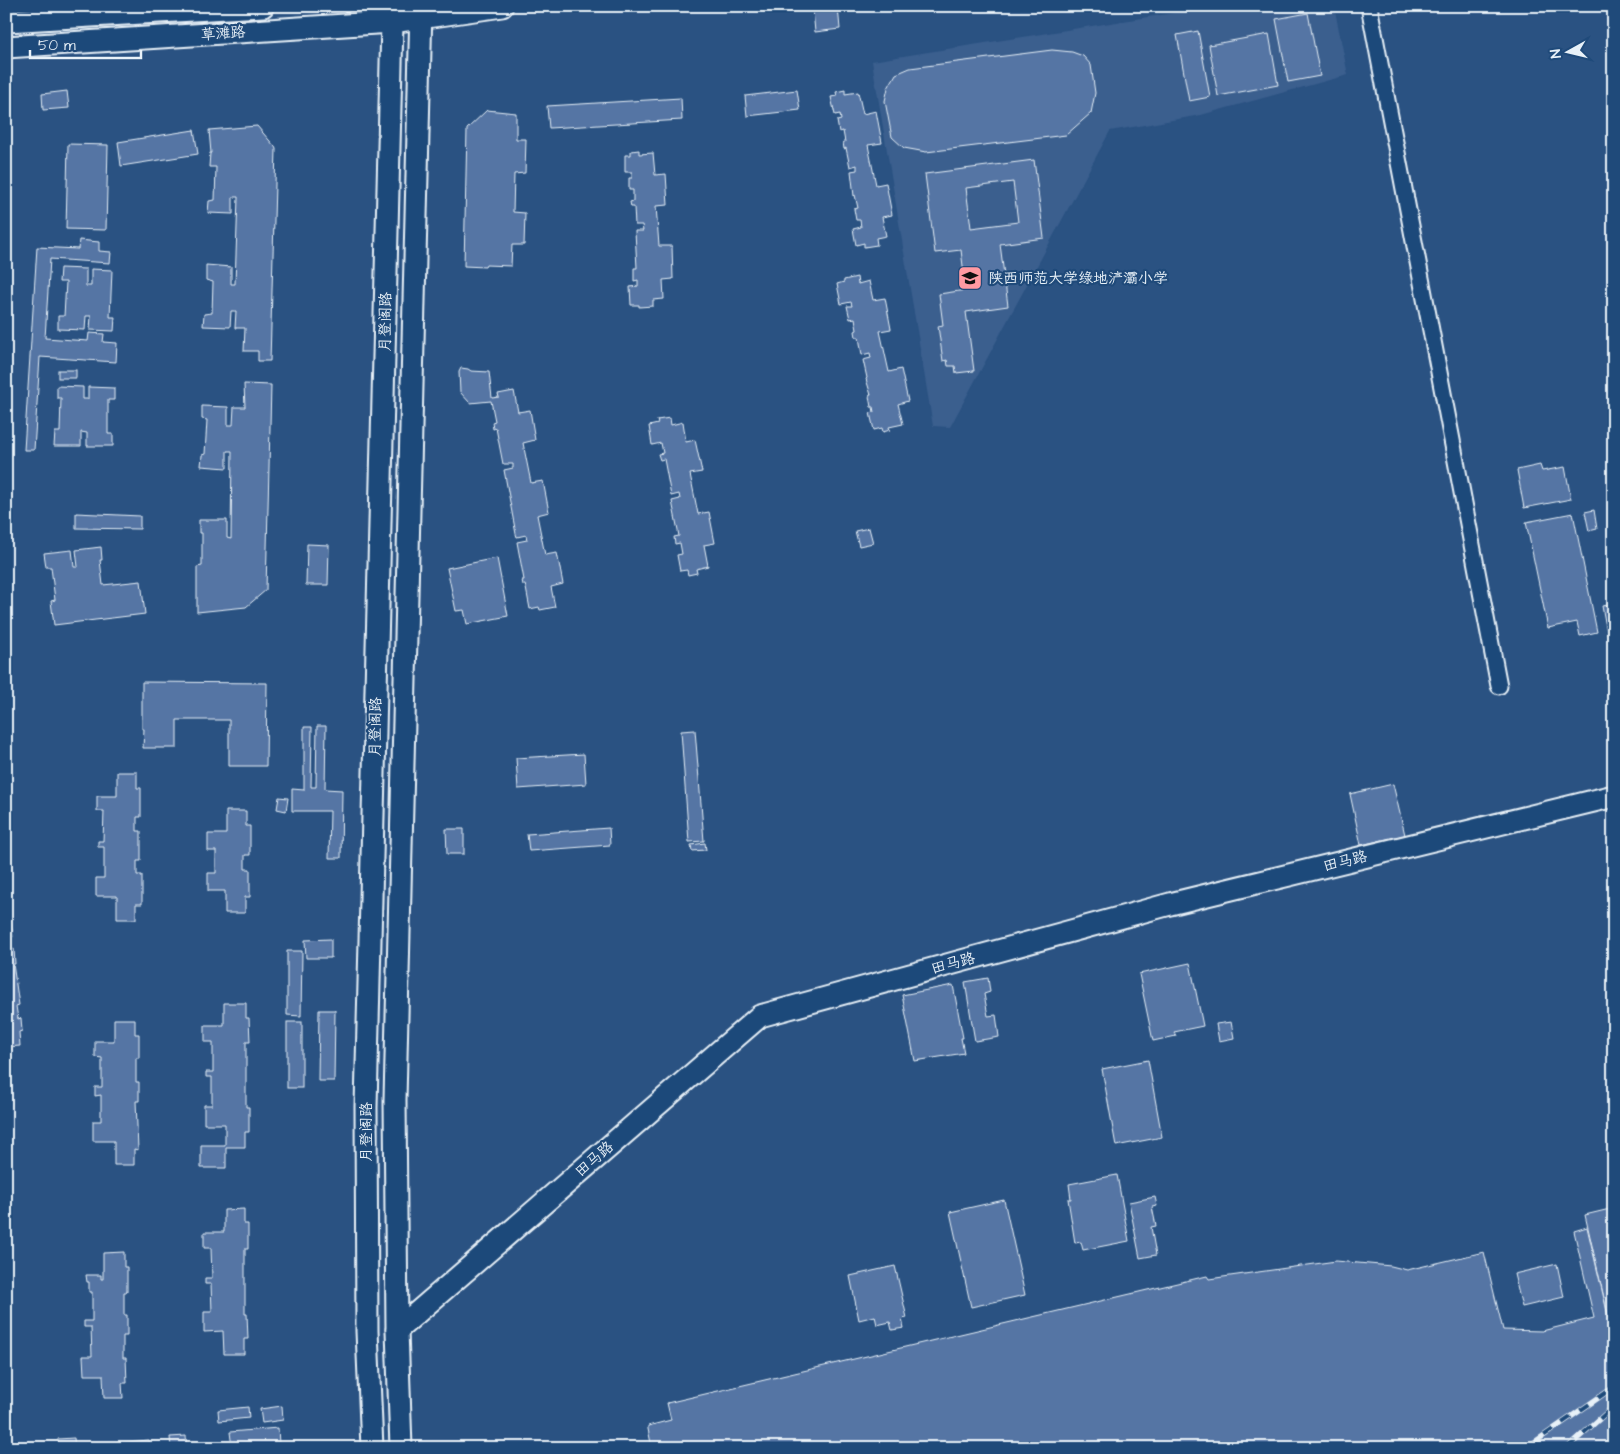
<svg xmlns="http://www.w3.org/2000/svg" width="1620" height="1454" viewBox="0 0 1620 1454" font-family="'Architects Daughter','LXGW WenKai TC',sans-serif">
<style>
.built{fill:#3b5f8e}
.building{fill:#5474a4;stroke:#e8f1f8;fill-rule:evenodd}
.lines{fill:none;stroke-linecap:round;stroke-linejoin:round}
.street-casing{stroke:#e8f1f8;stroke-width:19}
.secondary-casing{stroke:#e8f1f8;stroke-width:25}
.street{stroke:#1f4a7a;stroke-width:15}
.secondary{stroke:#1f4a7a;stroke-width:21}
.rail-casing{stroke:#e8f1f8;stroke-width:5.5}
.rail{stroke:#1f4a7a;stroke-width:4;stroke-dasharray:11;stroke-linecap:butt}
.labels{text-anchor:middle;stroke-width:4.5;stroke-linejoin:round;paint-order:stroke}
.street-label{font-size:15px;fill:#e8f1f8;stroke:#1f4a7a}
.poi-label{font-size:15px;fill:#e8f1f8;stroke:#1f4a7a;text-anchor:start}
</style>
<rect width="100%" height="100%" fill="#2a5282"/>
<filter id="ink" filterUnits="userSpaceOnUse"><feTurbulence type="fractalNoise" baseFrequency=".02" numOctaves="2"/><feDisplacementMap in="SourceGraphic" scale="10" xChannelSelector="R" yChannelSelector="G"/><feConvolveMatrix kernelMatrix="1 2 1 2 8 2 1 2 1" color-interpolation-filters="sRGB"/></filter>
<g filter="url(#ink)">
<path class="built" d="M 1205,6 L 1334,6 L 1348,75 L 1201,115 L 1110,131 L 950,427 L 933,426 L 872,61 L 1205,8 Z"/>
<g class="building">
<path d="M 838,7 L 840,29 L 815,32 L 813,10 Z"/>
<path d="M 1308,13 L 1320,76 L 1288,82 L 1276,19 Z"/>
<path d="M 1198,31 L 1210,97 L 1189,101 L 1177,35 Z"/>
<path d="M 1269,34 L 1278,85 L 1218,96 L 1209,45 Z"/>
<path d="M 1052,50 L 1072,52 L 1083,56 L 1091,65 L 1095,93 L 1091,113 L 1066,135 L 926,152 L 904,148 L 892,137 L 885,101 L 888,88 L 896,74 L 910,68 Z"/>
<path d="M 797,90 L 800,110 L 747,116 L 745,96 Z"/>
<path d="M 845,90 L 845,94 L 858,92 L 863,114 L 876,111 L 882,143 L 868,145 L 876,185 L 886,183 L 892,215 L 882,217 L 886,236 L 876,238 L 877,245 L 864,247 L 864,243 L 856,245 L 853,229 L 861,227 L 860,220 L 856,220 L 854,209 L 858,208 L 855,195 L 854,196 L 851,171 L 857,170 L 857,165 L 850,167 L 846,148 L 844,149 L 843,142 L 845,142 L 843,131 L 839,132 L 837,121 L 841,120 L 840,114 L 835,115 L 831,97 L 837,96 L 836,92 Z"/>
<path d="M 67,91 L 69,108 L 43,110 L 42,94 Z"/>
<path d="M 681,98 L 682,120 L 549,128 L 547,106 Z"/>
<path d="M 487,110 L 516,113 L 516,139 L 526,139 L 525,173 L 514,174 L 513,212 L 525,213 L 524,245 L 512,245 L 511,266 L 486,265 L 485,267 L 464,266 L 467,129 Z"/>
<path d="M 257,126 L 275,147 L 276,149 L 270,361 L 258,361 L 258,351 L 244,351 L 245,328 L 235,328 L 236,311 L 231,311 L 230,327 L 203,326 L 204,314 L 212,313 L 213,282 L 206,280 L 206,265 L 231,267 L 231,284 L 235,284 L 238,198 L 238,197 L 233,197 L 233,214 L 208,213 L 209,201 L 215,200 L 216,167 L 209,167 L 210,153 L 211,153 L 209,130 Z"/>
<path d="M 194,130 L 198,154 L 121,166 L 118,142 Z"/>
<path d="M 68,144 L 108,145 L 106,230 L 66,229 Z"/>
<path d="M 639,150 L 639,154 L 653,153 L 655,175 L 666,174 L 668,205 L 656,206 L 659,246 L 672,246 L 673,279 L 663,280 L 664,299 L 653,300 L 653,306 L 639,307 L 639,305 L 631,305 L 630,287 L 638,286 L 638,280 L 634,281 L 634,268 L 637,268 L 635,231 L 643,231 L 642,225 L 635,225 L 634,207 L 631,207 L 630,202 L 633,201 L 633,190 L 629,190 L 629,178 L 632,178 L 632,172 L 625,172 L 625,155 L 631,155 L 631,151 Z"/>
<path d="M 1034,160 L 1044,238 L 1000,244 L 1008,306 L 966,312 L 974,371 L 956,373 L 955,366 L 948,366 L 947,360 L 943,361 L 938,326 L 943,325 L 939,294 L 966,290 L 961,250 L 935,253 L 925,174 ZM 1013,182 L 1018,222 L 971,228 L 966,188 Z"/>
<path d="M 79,240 L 99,242 L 99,251 L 111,252 L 110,263 L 50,259 L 45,338 L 88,341 L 89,333 L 104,334 L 103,342 L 117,343 L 116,362 L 40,357 L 34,450 L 24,450 L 37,247 L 78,249 Z"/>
<path d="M 60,268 L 86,269 L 86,286 L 91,286 L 91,269 L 112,270 L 110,317 L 115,317 L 114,331 L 90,330 L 91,316 L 86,316 L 85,330 L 58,329 L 58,316 L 64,316 L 66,282 L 59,282 Z"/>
<path d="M 857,277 L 858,284 L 869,281 L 873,300 L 885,298 L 891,329 L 880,331 L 889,372 L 901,369 L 908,401 L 898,404 L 903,424 L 889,427 L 890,430 L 883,432 L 882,428 L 874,430 L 870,413 L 874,412 L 873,407 L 871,407 L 869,396 L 871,395 L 866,379 L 867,378 L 863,360 L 871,358 L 870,353 L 862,355 L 859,337 L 856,337 L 855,331 L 857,330 L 855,318 L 850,319 L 847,306 L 852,306 L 851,302 L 841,304 L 837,284 L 844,282 L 844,280 Z"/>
<path d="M 461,368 L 468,369 L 471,371 L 489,372 L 492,398 L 499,397 L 498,394 L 514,391 L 518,412 L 530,410 L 535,440 L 523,443 L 531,483 L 543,481 L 549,512 L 537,515 L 545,555 L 557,553 L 563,584 L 551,587 L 555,607 L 540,610 L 539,607 L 530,609 L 526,588 L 525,585 L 523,585 L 522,580 L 524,580 L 517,542 L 527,540 L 526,535 L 517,537 L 516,534 L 504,470 L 513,468 L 513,464 L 503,464 L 496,428 L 493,429 L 492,422 L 495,421 L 491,401 L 470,403 L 460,392 L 459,372 Z"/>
<rect x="58" y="370" width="18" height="8"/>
<path d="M 244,384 L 271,385 L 266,590 L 246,607 L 197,612 L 197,567 L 202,566 L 202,533 L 199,533 L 199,520 L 227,520 L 227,538 L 231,539 L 232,451 L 227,451 L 227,468 L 201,466 L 202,455 L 205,454 L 207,420 L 202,419 L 202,406 L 228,407 L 228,425 L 233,425 L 234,407 L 245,407 Z"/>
<path d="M 57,386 L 83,387 L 83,399 L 88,399 L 88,387 L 114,388 L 114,400 L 108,400 L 108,434 L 113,434 L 113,446 L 87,446 L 87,433 L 81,432 L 81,446 L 54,446 L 55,432 L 60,432 L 61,398 L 57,398 Z"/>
<path d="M 670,418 L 671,425 L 683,422 L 686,442 L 695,440 L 702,472 L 690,474 L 698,514 L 709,512 L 715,543 L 704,545 L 708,566 L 696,569 L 697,573 L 688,575 L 687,570 L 680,571 L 677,555 L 682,554 L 680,543 L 675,544 L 674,537 L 679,536 L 672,501 L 680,499 L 679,494 L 671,496 L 664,459 L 660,460 L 658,454 L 663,453 L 661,443 L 652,445 L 649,426 L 658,424 L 657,420 Z"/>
<path d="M 1540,465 L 1542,471 L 1565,467 L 1571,499 L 1524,508 L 1517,470 Z"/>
<path d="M 1594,510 L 1597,529 L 1589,531 L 1585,512 Z"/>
<path d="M 76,513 L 140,516 L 140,529 L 76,528 Z"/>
<path d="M 1573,513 L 1597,632 L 1580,636 L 1577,622 L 1548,628 L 1526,522 Z"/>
<path d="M 869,528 L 873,543 L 859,546 L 855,531 Z"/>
<path d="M 307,544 L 329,545 L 328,585 L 306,585 Z"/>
<path d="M 101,547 L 102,560 L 100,560 L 103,585 L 141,581 L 145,614 L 54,625 L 51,601 L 55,600 L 51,567 L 46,567 L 44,553 L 72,550 L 74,567 L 78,567 L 76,550 Z"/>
<path d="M 497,558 L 508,616 L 467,624 L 464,610 L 456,611 L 447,568 Z"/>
<path d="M 1614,604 L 1614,664 L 1613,664 L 1602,606 Z"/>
<path d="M 142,682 L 267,683 L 266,766 L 229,766 L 229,720 L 177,720 L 177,748 L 143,748 L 144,729 L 142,729 Z"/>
<path d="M 317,726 L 326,726 L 325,789 L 342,790 L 341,858 L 329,858 L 330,811 L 292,811 L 292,789 L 304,790 L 304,727 L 312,727 L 311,787 L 316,787 Z"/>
<path d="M 695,730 L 704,841 L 689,842 L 681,731 Z"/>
<path d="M 584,754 L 586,784 L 518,789 L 516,758 Z"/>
<path d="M 117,772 L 137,772 L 137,788 L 141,788 L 141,817 L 137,817 L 137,831 L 141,831 L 141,861 L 137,861 L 137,875 L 142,875 L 142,904 L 136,904 L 136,919 L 117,919 L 117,896 L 96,896 L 96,878 L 104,878 L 104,847 L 98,847 L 98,841 L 103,841 L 104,811 L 97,811 L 97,796 L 117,796 Z"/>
<path d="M 1393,784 L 1405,835 L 1361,845 L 1350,794 Z"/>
<path d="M 279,797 L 288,798 L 286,811 L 277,809 Z"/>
<path d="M 226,811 L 246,811 L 246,826 L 250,826 L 250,855 L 245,855 L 245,869 L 250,869 L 250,897 L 245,897 L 245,913 L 225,913 L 225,891 L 208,891 L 208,873 L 216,873 L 216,851 L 208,851 L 208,834 L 226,834 Z"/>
<path d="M 609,828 L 610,845 L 529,851 L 527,834 Z"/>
<path d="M 446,829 L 464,829 L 464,854 L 447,854 Z"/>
<path d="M 705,843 L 706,850 L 692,851 L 691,845 Z"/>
<path d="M 6,909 L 8,909 L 9,924 L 11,924 L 13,937 L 10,937 L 11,950 L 14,949 L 15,964 L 13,964 L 19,1005 L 16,1006 L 18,1019 L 21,1018 L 22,1031 L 19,1032 L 20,1046 L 6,1047 Z"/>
<path d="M 331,939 L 331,958 L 306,958 L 305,940 Z"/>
<path d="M 287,951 L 302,951 L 301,1016 L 287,1015 Z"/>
<path d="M 1190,963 L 1203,1026 L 1174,1032 L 1176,1036 L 1153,1041 L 1139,974 Z"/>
<path d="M 988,978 L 990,992 L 984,994 L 988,1016 L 996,1015 L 999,1037 L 975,1041 L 965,982 Z"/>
<path d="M 953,985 L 963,1038 L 961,1038 L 964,1053 L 915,1061 L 902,995 Z"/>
<path d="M 224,1003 L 246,1003 L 246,1018 L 249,1018 L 250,1042 L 246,1042 L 246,1107 L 249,1107 L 249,1132 L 245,1132 L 245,1147 L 226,1147 L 226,1168 L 201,1168 L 201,1145 L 225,1145 L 225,1124 L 204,1124 L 204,1105 L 212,1105 L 212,1077 L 206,1077 L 206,1072 L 213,1072 L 213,1042 L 205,1042 L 205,1025 L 224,1025 Z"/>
<path d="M 319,1010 L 335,1010 L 334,1081 L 318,1081 Z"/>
<path d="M 114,1019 L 135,1019 L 135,1034 L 139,1034 L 139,1058 L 136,1058 L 136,1082 L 139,1082 L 139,1101 L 136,1101 L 138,1150 L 134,1149 L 134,1165 L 114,1165 L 114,1141 L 93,1141 L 93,1121 L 101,1121 L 101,1095 L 95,1096 L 95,1087 L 102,1087 L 102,1058 L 95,1057 L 95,1041 L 114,1041 Z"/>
<rect x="287" y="1022" width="15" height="66"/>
<path d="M 1231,1022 L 1234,1038 L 1219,1041 L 1216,1024 Z"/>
<path d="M 1148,1060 L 1162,1137 L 1116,1146 L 1102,1069 Z"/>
<path d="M 1117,1175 L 1129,1241 L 1083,1250 L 1081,1242 L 1075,1243 L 1068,1199 L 1071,1199 L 1069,1184 Z"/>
<path d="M 1155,1197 L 1157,1206 L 1152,1207 L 1156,1226 L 1151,1227 L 1156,1255 L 1140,1258 L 1129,1202 Z"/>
<path d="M 1004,1200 L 1025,1295 L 971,1307 L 950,1212 Z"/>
<path d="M 1614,1208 L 1614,1341 L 1585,1215 Z"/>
<path d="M 244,1209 L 244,1224 L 248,1224 L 248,1249 L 245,1249 L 245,1314 L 247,1314 L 248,1339 L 244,1339 L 244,1354 L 224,1354 L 223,1331 L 204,1332 L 204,1312 L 212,1312 L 211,1284 L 205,1284 L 205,1278 L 212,1278 L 211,1248 L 204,1248 L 204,1232 L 224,1232 L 224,1210 Z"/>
<path d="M 1587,1227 L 1614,1341 L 1614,1448 L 652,1448 L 648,1429 L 648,1426 L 671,1420 L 667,1403 L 1207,1276 L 1209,1279 L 1336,1261 L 1391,1266 L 1407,1270 L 1484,1252 L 1503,1330 L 1542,1331 L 1594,1318 L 1574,1231 Z"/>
<path d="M 124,1252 L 124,1267 L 127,1267 L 127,1292 L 124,1292 L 124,1315 L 127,1315 L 127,1336 L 123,1336 L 123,1358 L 126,1358 L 127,1383 L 122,1383 L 123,1398 L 104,1398 L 103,1375 L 84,1375 L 83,1356 L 92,1356 L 91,1327 L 84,1327 L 84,1321 L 92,1321 L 92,1292 L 89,1292 L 89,1282 L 87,1282 L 86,1275 L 101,1275 L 101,1279 L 103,1279 L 103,1253 Z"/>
<path d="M 1557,1264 L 1564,1297 L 1522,1307 L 1514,1274 Z"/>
<path d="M 895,1266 L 907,1318 L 902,1319 L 904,1328 L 892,1330 L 890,1322 L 877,1325 L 875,1316 L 859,1320 L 850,1276 Z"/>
<path d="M 282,1406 L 283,1420 L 262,1423 L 260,1409 Z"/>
<path d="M 248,1407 L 249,1418 L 219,1421 L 218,1410 Z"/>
<path d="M 278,1428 L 279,1444 L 232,1447 L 230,1432 Z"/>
<path d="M 186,1436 L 187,1448 L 171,1448 L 170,1437 Z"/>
<path d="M 74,1438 L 75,1448 L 59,1448 L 58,1439 Z"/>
<path d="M 149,1440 L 150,1448 L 83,1448 L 83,1446 Z"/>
</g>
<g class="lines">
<defs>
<path id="street" d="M 1369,6 L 1499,686"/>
<g id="secondary">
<path d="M 6,21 L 263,6"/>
<path d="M 6,47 L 392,22 L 502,6"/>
<path d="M 397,1330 L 760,1016 L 1170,904 L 1614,796"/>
<path d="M 372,1448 L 367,1331 L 366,1107 L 392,22 L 394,6"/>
<path d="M 401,1448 L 397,1330 L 395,1100 L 421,6"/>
</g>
</defs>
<use href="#street" class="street-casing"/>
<use href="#secondary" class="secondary-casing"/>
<use href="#street" class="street"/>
<use href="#secondary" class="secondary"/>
<defs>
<g id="rail">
<path d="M 1526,1448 L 1614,1387"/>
<path d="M 1567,1448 L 1614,1406"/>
</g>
</defs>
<use href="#rail" class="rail-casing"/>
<use href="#rail" class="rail"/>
</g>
</g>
<defs>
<symbol id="school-square" viewBox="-11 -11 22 22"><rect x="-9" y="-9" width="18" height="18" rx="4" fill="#ff9aa2" stroke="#1f4a7a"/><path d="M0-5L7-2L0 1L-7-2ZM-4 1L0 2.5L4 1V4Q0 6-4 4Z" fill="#111"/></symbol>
</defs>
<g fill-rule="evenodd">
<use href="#school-square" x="956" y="264" width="28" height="28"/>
</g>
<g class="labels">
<g class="street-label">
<text transform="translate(223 33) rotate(-4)" y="5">草滩路</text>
<text transform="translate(385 322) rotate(-89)" y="5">月登阁路</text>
<text transform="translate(375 727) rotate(-89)" y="5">月登阁路</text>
<text transform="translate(1345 861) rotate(-14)" y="5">田马路</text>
<text transform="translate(953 963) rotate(-15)" y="5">田马路</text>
<text transform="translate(366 1132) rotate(-90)" y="5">月登阁路</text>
<text transform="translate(594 1159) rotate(-41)" y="5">田马路</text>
</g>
<g class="poi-label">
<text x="988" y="283">陕西师范大学绿地浐灞小学</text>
</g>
</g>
<rect width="1620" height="1454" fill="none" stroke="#1f4a7a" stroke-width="25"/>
<rect x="12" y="12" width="1595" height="1429" fill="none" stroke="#e8f1f8" stroke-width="2" filter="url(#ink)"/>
<g transform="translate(1568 52) rotate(262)" stroke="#1f4a7a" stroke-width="4" paint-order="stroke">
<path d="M0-4L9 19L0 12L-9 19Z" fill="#e8f1f8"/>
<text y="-8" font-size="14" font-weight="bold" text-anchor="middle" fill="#e8f1f8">N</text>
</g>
<path d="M30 50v8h111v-8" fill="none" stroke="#e8f1f8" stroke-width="2.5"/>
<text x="38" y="50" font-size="15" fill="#e8f1f8" stroke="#1f4a7a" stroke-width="4" paint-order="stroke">50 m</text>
</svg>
